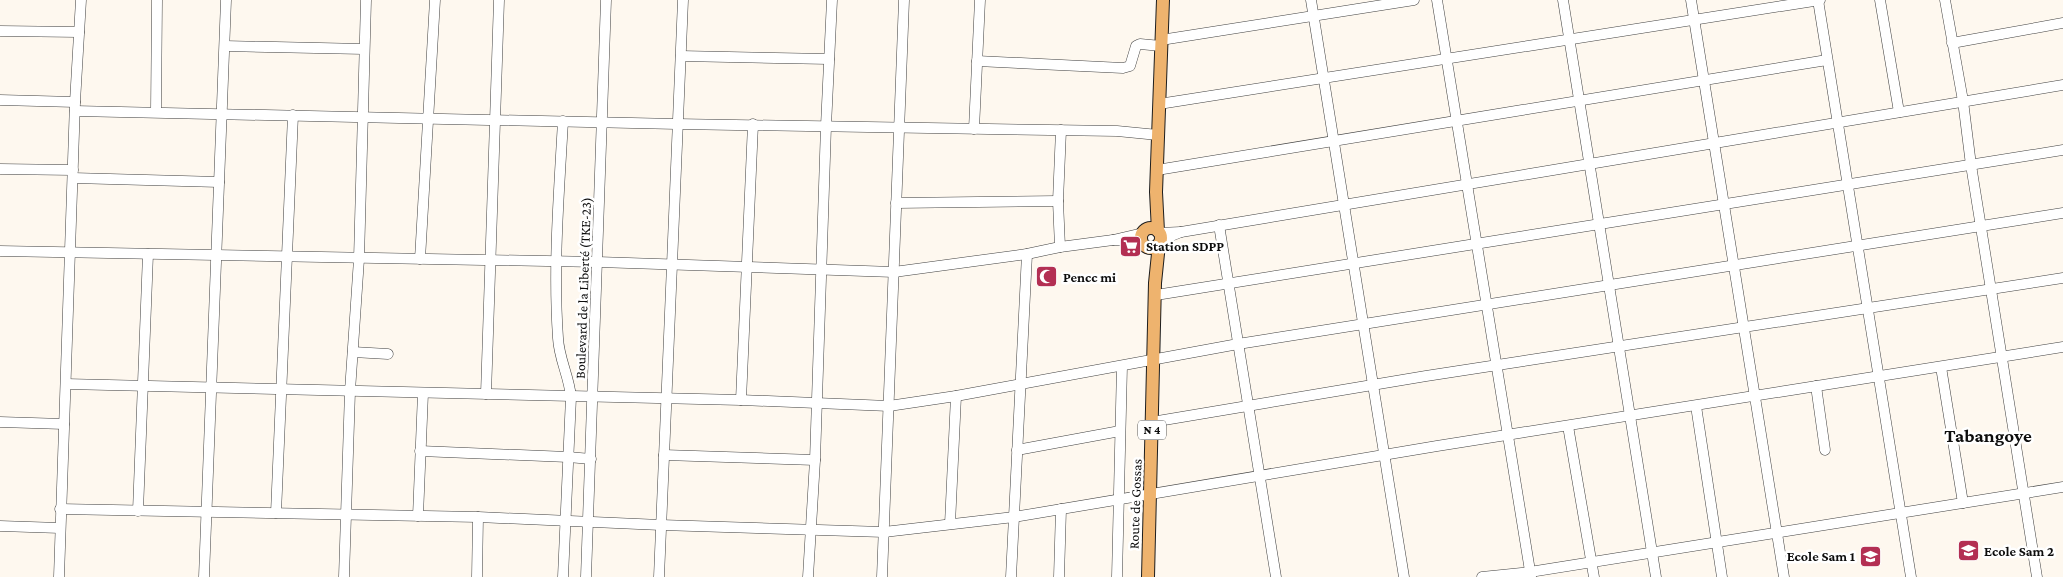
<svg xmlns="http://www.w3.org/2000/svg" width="2063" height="577" viewBox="0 0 2063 577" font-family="'Crimson Pro',serif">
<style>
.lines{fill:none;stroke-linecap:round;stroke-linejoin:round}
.minor-casing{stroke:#404040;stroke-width:11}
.major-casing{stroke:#1e1e1e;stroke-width:14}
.minor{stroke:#fff;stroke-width:10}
.major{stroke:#eeb36e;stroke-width:12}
.labels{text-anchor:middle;stroke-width:5;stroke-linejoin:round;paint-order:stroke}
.shield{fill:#fff;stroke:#565656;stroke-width:1}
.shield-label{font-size:12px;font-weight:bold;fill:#0d0d0d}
.poi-label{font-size:14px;font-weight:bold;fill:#0d0d0d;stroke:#fff;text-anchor:start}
.street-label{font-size:14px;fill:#0d0d0d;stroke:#fff}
.district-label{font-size:19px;font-weight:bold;fill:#0d0d0d;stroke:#fff}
</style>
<rect width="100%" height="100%" fill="#fef8ef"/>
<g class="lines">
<defs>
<g id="minor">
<path d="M 1311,0 L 1404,577"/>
<path d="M 1437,0 L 1531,577"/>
<path d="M 1563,0 L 1656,577"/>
<path d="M 1691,0 L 1784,577"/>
<path d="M 1818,0 L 1911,577"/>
<path d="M 1880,0 L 1899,112"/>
<path d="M 1945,0 L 1963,101 L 1971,165 L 2037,577"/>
<path d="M 0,31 L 79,32"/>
<path d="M 1161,40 L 1414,0"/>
<path d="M 1952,43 L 2063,23"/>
<path d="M 225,46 L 364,49"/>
<path d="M 681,56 L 829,59"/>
<path d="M 977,61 L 1123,68 L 1130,66 L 1136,46 L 1140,44 L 1161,46"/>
<path d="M 0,100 L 75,102"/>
<path d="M 1159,104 L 1820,0"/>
<path d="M 75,111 L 677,124 L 1117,131 L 1158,135"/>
<path d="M 156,112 L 157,0"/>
<path d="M 563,121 C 559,193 553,266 558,338 C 559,359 569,376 571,397 L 563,577"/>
<path d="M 974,129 L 980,0"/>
<path d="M 0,169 L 73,170"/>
<path d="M 1157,170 L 1827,60"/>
<path d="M 73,178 L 219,182"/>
<path d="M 896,203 L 1058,201"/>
<path d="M 1219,225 L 1276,577"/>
<path d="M 1181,232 L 2063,85"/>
<path d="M 1159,233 L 1181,232 L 1161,240"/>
<path d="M 1142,242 L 1113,240 L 1143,233"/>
<path d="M 1060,247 L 1058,201 L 1061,130"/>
<path d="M 0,251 L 598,262 L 894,272 L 1027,254 L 1060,247 L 1113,240"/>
<path d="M 420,259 L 435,0"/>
<path d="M 1156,295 L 2063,150"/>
<path d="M 353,352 L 388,354"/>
<path d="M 1941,367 L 1963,503"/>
<path d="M 66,384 L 741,400 L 889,406 L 956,396 L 1238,344 L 2063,213"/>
<path d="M 1816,386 L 1825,450"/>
<path d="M 486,394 L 499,0"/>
<path d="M 741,400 L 753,124"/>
<path d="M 1696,406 L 1722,577"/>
<path d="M 0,422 L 64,424"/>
<path d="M 1152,422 L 1426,376 L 2063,278"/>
<path d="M 1568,426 L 1594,577"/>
<path d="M 1017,450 L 1120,431"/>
<path d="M 420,451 L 568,457 L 591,459"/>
<path d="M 664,455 L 815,460"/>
<path d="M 60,509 L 478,517 L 661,525 L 884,532 L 1014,517 L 1437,446 L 2063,347"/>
<path d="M 138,511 L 148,254"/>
<path d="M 276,513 L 293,115"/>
<path d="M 418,516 L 423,393"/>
<path d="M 950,524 L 956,396"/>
<path d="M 0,526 L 60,528"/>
<path d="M 59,577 L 75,102 L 81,0"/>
<path d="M 204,577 L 226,0"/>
<path d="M 344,577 L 350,391 L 359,259 L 366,0"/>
<path d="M 477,577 L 478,517"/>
<path d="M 586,577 L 606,0"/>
<path d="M 659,577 L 683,0"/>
<path d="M 808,577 L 815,460 L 826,126 L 832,0"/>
<path d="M 882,577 L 904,0"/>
<path d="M 1011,577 L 1027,254"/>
<path d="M 1059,577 L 1061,509"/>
<path d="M 1117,577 L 1122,366"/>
<path d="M 1482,577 L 1530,572 L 2063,487"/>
</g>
<g id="major">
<circle cx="1151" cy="238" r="10"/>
<path d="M 1158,231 L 1156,192 L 1163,0"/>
<path d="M 1148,577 L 1155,283 L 1159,244"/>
</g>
</defs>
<use href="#minor" class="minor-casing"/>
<use href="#major" class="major-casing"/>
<use href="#minor" class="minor"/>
<use href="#major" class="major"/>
</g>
<defs>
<symbol id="supermarket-square" viewBox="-11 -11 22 22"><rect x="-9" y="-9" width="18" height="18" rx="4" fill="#b32f53" stroke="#fff"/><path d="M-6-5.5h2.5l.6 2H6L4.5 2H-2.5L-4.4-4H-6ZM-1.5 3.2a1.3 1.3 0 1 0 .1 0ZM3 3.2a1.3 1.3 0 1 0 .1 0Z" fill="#fff"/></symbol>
<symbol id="mosque-square" viewBox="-11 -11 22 22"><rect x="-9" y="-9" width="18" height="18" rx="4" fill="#b32f53" stroke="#fff"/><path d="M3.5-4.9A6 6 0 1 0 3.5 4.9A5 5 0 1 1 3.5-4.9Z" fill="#fff"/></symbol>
<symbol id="school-square" viewBox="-11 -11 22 22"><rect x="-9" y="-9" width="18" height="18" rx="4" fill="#b32f53" stroke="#fff"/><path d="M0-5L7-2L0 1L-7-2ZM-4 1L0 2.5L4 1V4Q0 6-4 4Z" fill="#fff"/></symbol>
</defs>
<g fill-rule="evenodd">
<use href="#supermarket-square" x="1118" y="234" width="25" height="25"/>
<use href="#mosque-square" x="1034" y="264" width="25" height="25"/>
<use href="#school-square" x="1956" y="538" width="25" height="25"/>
<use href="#school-square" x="1858" y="544" width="25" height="25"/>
</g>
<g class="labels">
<rect class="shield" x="1138" y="420.5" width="28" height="19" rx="4"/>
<g class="shield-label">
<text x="1152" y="434">N 4</text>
</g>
<g class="poi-label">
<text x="1146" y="251">Station SDPP</text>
<text x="1063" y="282">Pencc mi</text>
<text x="1984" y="556">Ecole Sam 2</text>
<text x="1855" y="561" text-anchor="end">Ecole Sam 1</text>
</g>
<g class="street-label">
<text transform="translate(583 288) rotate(-88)" y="5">Boulevard de la Liberté (TKE-23)</text>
<text transform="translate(1135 504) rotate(-88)" y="5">Route de Gossas</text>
</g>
<g class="district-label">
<text x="1988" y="442">Tabangoye</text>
</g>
</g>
</svg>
